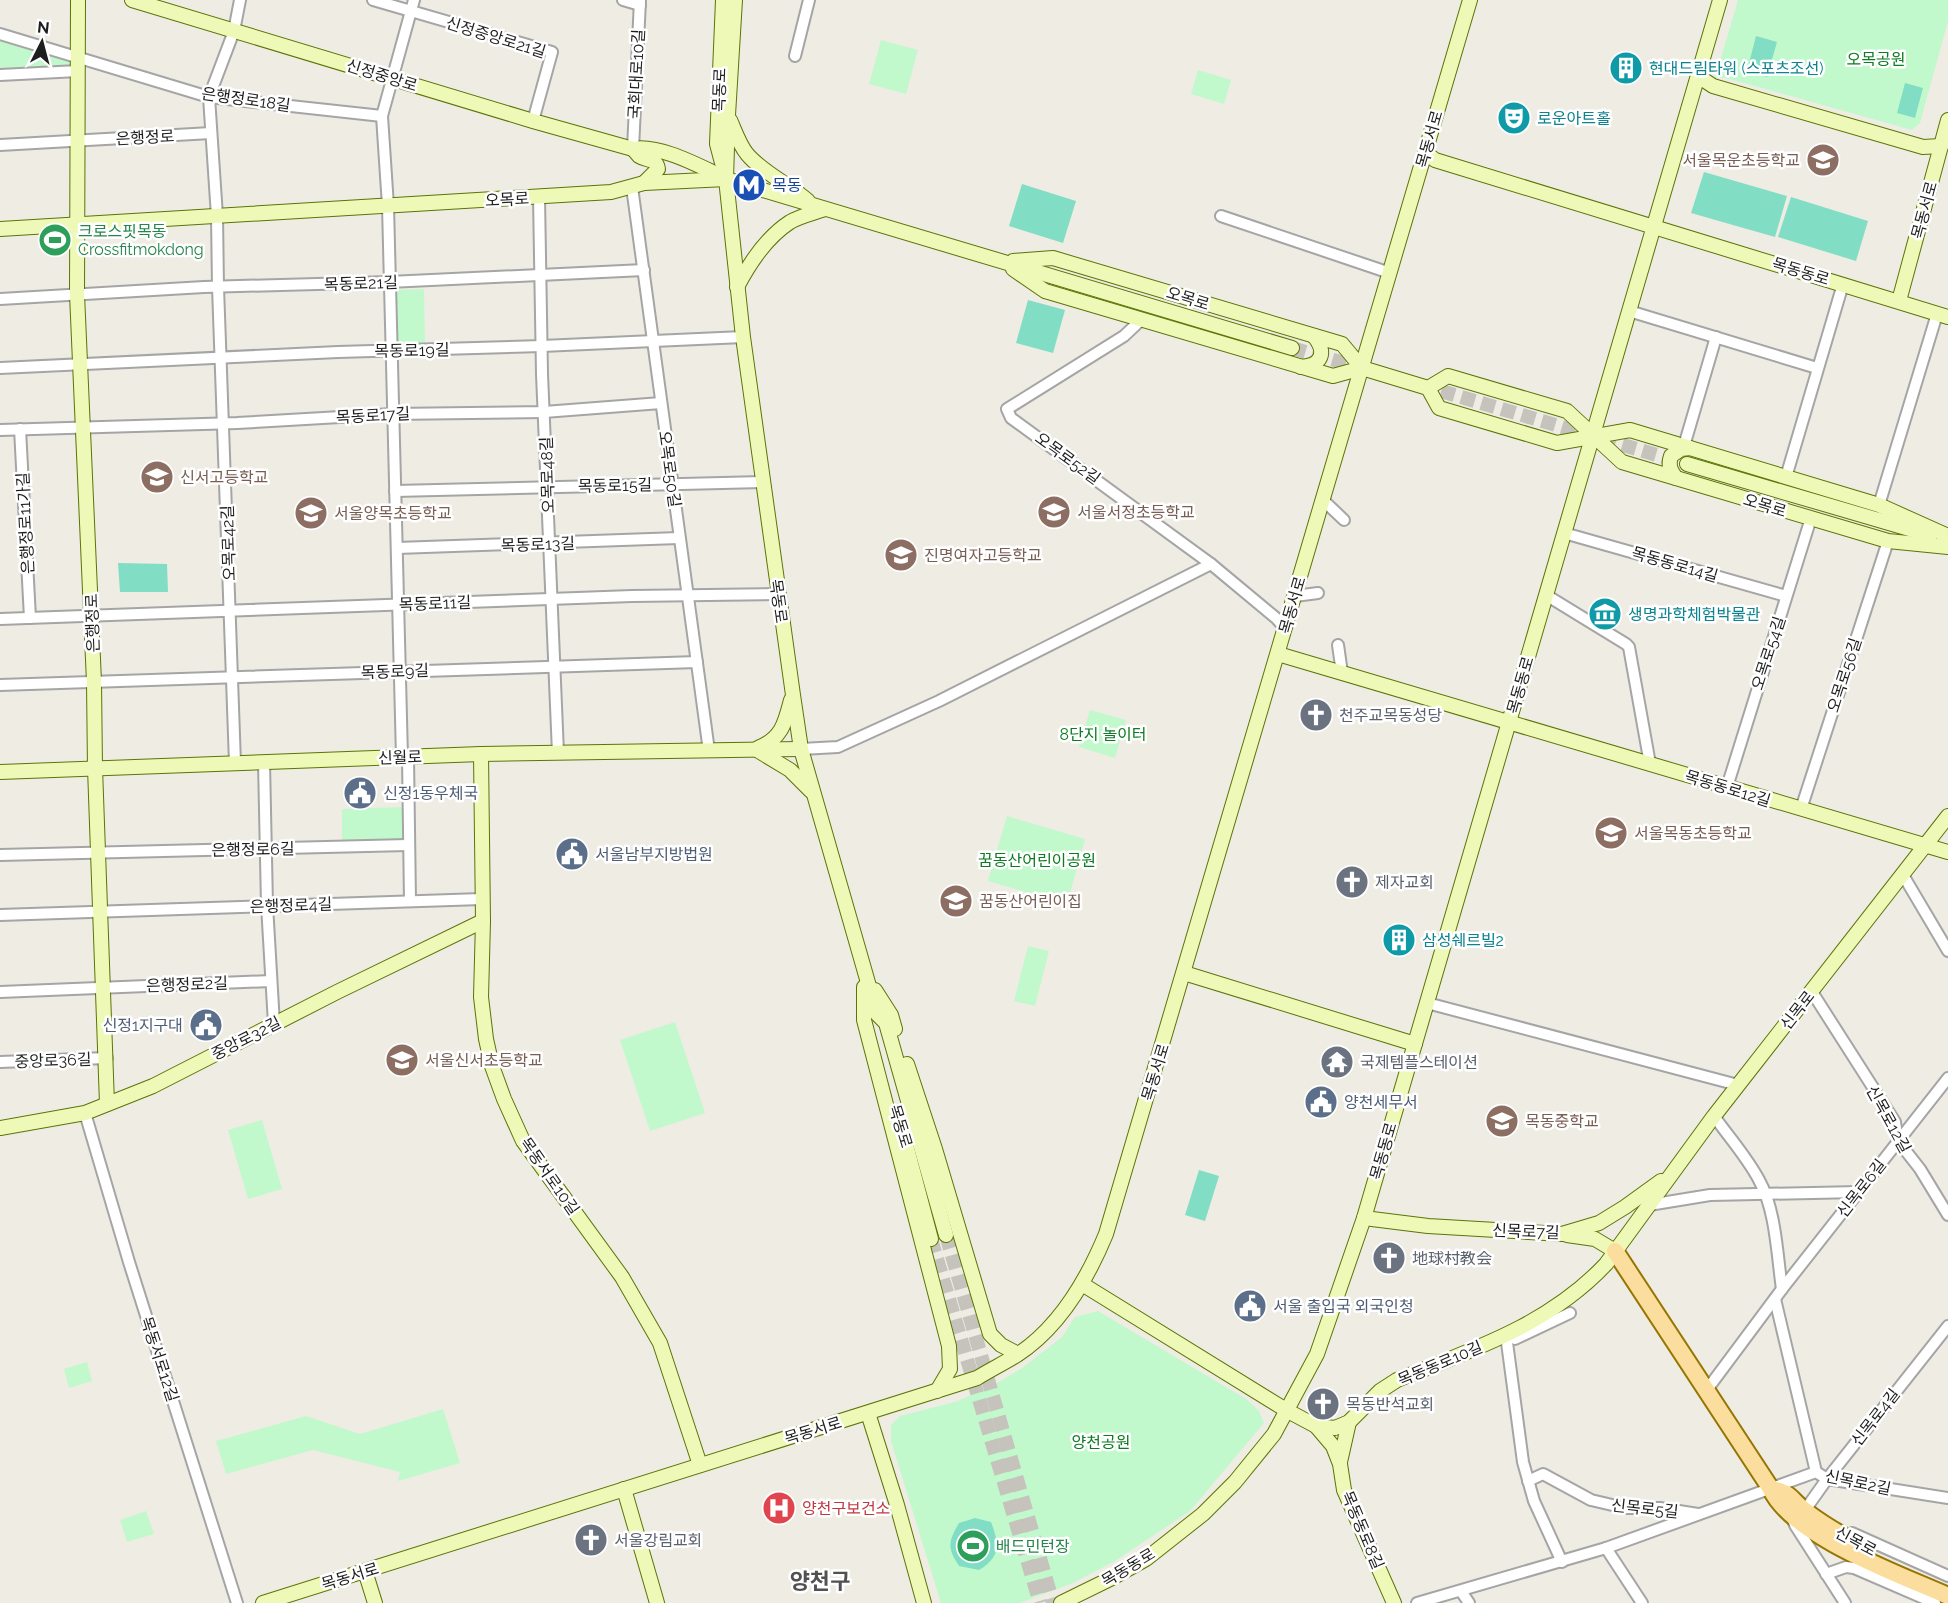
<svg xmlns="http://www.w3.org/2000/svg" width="1948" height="1603" viewBox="0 0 1948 1603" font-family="Raleway,'Noto Sans KR',sans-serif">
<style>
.park{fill:#c1f9cc}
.pitch{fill:#82ddc5}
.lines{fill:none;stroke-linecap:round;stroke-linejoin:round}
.secondary-tunnel{stroke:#c5c3bc;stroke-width:14;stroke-dasharray:14 7;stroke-linecap:butt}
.street-casing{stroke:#a5a5a5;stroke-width:14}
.secondary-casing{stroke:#5b7406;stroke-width:16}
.primary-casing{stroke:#967601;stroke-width:20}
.street{stroke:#fff;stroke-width:10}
.secondary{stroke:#eef9b8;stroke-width:14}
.primary{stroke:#fbdd9d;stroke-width:16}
.labels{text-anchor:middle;stroke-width:5;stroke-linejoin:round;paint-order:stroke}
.street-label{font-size:16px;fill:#1e1e1e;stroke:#fff}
.park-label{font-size:16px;fill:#0c7b22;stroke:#fff}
.culture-label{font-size:16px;fill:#0d838f;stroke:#fff;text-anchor:start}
.education-label{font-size:16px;fill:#785e54;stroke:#fff;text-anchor:start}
.transit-label{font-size:16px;fill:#164399;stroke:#fff;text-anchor:start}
.leisure-label{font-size:16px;fill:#27864d;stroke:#fff;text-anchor:start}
.worship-label{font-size:16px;fill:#5b616d;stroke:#fff;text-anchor:start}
.service-label{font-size:16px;fill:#4e5e75;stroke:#fff;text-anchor:start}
.health-label{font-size:16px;fill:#be3a42;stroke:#fff;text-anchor:start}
.district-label{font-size:22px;font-weight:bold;fill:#515151;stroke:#fff}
</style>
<rect width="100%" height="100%" fill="#efece4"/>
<g class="park">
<path d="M 1738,0 L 1948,0 L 1948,21 L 1920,123 L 1912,130 L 1726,78 L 1715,78 Z"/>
<path d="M 0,40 L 71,60 L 71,66 L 0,72 Z"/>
<path d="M 881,40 L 918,50 L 906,94 L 869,84 Z"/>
<path d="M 1198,70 L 1231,80 L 1224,104 L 1191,94 Z"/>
<path d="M 424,289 L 425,345 L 395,346 L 393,290 Z"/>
<path d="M 1090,710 L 1126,720 L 1115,758 L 1079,747 Z"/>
<path d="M 403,807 L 404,841 L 342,841 L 342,809 Z"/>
<path d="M 1007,816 L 1085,839 L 1067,904 L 988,881 Z"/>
<path d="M 1028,946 L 1049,951 L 1035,1006 L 1014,1001 Z"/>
<path d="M 675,1022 L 705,1113 L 650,1131 L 620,1040 Z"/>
<path d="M 262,1120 L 282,1189 L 248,1199 L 228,1130 Z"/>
<path d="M 1098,1311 L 1246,1399 L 1259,1411 L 1264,1423 L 1190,1511 L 1115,1561 L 1073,1583 L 1020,1603 L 941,1603 L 891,1441 L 891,1425 L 900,1416 L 958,1401 L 997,1383 L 1022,1368 L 1062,1337 L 1075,1317 Z"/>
<path d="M 87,1362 L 92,1381 L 69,1388 L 64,1369 Z"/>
<path d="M 443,1409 L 460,1463 L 398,1481 L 400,1472 L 313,1450 L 226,1474 L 216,1441 L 306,1416 L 360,1434 Z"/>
<path d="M 146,1511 L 154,1534 L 127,1542 L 120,1520 Z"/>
</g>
<g class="pitch">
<path d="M 1756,36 L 1777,42 L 1767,77 L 1747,71 Z"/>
<path d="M 1905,83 L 1923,88 L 1915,118 L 1897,113 Z"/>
<path d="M 1704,172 L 1787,196 L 1775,237 L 1691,213 Z"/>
<path d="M 1022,184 L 1076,201 L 1063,243 L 1009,226 Z"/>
<path d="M 1791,197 L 1868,221 L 1856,261 L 1778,237 Z"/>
<path d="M 1028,300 L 1065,310 L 1053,353 L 1016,343 Z"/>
<path d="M 118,563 L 167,564 L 168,592 L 120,592 Z"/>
<path d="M 1199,1170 L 1219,1176 L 1205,1221 L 1185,1215 Z"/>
<path d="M 975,1518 L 991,1522 C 1000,1545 1000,1557 979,1570 L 959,1566 C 947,1548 948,1542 959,1523 Z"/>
</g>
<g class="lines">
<g class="secondary-tunnel">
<path d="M 1292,348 L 1365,369"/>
<path d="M 1421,385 L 1687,464"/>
<path d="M 946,1235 L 1053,1603"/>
<path d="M 931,1239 L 1040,1603"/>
</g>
<defs>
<g id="street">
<path d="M 373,0 L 552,52 L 533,121"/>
<path d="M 623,0 L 640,5"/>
<path d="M 0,34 L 209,97 L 382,116"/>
<path d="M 795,56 L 809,0"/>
<path d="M 0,75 L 78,71"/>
<path d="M 0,145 L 211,133"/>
<path d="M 633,149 L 640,0"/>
<path d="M 632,187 L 709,751"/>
<path d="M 539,197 L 542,374 L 558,753"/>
<path d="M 1221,216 L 1390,273"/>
<path d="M 0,299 L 204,287 L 389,282 L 644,270"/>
<path d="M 1629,311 L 1817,368"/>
<path d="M 1142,319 L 1124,336 L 1007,409 L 1011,418 L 1211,564 L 1276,618 L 1285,628"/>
<path d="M 0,368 L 338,352 L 542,346 L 743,337"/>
<path d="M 20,429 L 30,618"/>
<path d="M 0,430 L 237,423 L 392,414 L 544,412 L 661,403"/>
<path d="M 1684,446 L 1716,337"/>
<path d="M 1786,477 L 1843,284"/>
<path d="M 395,491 L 763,482"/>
<path d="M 1323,500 L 1344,520"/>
<path d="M 1879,505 L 1937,314"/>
<path d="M 1564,533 L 1786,596"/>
<path d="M 397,548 L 679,538"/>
<path d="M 1546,595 L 1626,644 L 1629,647 L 1650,764"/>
<path d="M 1295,596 L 1318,593"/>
<path d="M 0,619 L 632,596 L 778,594"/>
<path d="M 1338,645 L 1342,673"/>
<path d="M 0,685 L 697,662"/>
<path d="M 801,749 L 838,747 L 939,701 L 1211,564"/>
<path d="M 402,757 L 388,206 L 382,116 L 414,0"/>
<path d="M 408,757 L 410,901"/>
<path d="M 264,762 L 267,905 L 274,1024"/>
<path d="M 235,763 L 218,287 L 217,216 L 209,97 L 234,31 L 240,0"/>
<path d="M 1727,787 L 1811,518"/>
<path d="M 1801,809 L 1888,541"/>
<path d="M 0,855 L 408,845"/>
<path d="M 1903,875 L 1948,951"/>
<path d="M 0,915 L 482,899"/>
<path d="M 0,992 L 271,981"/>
<path d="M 1812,992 L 1895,1122 L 1898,1141 L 1920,1169 L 1948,1215"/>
<path d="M 1427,1003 L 1738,1085"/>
<path d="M 0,1062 L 107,1058"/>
<path d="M 85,1113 L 129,1262 L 237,1603"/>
<path d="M 1714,1116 C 1728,1136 1747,1157 1759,1180 C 1776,1210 1777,1255 1782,1289"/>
<path d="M 1649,1205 L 1710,1195 L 1859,1192"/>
<path d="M 1775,1299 L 1816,1472"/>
<path d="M 1512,1333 L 1515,1339 L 1570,1313"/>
<path d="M 1506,1335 L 1523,1462 L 1534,1501 L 1562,1562"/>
<path d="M 1706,1391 L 1782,1289 L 1948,1078"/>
<path d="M 1528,1481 L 1543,1474 L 1591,1500 L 1625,1508 L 1660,1508 L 1698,1514"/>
<path d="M 1805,1510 L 1827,1479 L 1948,1326"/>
<path d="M 1793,1520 L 1795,1525 L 1845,1603"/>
<path d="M 1852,1533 L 1948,1576"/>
<path d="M 1606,1548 L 1642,1603"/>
<path d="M 1826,1574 L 1846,1567 L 1854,1568 L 1935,1603"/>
<path d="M 1461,1591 L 1469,1603"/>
<path d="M 1417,1603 L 1606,1548 L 1816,1472 L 1827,1479 L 1948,1498"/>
</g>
<g id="secondary">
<path d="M 78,0 L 77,294 L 94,682 L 95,768 L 107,1104"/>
<path d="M 132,0 L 533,121 L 633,149 C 659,144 699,166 723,177"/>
<path d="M 735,0 L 728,115 L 726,179 L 743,337 L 793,695 L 801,749 L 877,1014 L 886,1023 L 946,1235"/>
<path d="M 1698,76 L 1713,86 L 1923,147 L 1941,146"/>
<path d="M 730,120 C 735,131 739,144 747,154 C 763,173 789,184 808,201"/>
<path d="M 633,149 C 633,149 639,156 639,156 C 648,162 656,157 658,169 L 644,183"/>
<path d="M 1425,152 L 1435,160 L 1948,317"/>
<path d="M 722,163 L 717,144 L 723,0"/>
<path d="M 0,229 L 611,192 L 644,183 L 726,179 L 1292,348"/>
<path d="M 1013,261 L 1053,258 L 1342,344 L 1362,368"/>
<path d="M 1013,269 L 1045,291 L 1333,376 L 1362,368 L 1428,388 L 1439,408 L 1557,443 L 1630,430 L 1879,505 L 1948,536"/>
<path d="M 737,287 C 750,262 767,237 790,222 C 800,216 814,213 825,209"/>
<path d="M 1899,301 L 1948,120"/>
<path d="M 1301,367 C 1322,365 1327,353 1314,336"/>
<path d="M 1428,388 L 1448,376 L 1567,411 L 1622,462 L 1888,541 L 1948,547"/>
<path d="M 1687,464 L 1930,535"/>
<path d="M 1676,478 C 1670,470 1668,465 1671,456 L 1681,449 L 1690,448"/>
<path d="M 1278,654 L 1948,852"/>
<path d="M 758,748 C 782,738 785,723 791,700"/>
<path d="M 757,750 L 790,770 L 811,791"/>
<path d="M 481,754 L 483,921 L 481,997 L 486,1039 L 492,1066 L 504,1099 L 523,1141 L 622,1277 L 660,1343 L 700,1465"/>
<path d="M 0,772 L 481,754 L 801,749"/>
<path d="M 1184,973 L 1415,1044"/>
<path d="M 864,987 L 864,1020 L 949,1346 L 950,1369 L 937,1391"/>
<path d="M 875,990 L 891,1015 L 895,1029"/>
<path d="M 907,1064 L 935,1149 L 990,1334 L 1001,1345 L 1018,1354"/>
<path d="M 0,1128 L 85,1113 L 153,1086 L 337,992 L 483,921"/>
<path d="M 904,1137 L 931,1239"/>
<path d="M 1364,1218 L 1428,1226 L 1562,1234 L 1599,1223 L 1625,1207 L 1661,1181"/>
<path d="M 1567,1235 L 1595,1239 L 1615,1251"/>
<path d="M 1082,1284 L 1286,1410 L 1316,1426 L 1335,1428 L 1349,1422 L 1380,1391 L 1397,1380 C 1472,1350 1549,1325 1606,1264 L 1714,1116 L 1948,816"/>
<path d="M 868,1413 L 897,1505 L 924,1603"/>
<path d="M 1316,1426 L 1333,1446 L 1340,1464 L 1344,1490 L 1394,1603"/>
<path d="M 1340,1462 L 1349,1422"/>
<path d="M 624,1489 L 657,1603"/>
<path d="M 365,1571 L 375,1603"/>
<path d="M 263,1603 L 977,1378 C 990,1370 1004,1363 1017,1355 C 1060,1327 1087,1280 1106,1234 L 1470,0"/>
<path d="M 1061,1603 L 1112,1578 L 1146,1559 L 1203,1514 L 1235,1482 L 1274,1434 L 1317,1354 L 1364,1218 L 1720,0"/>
</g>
<g id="primary">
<path d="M 1615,1251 L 1771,1489 C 1792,1536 1901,1575 1948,1596"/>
<path d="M 1771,1489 C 1792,1493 1790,1499 1805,1511 C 1821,1523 1840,1535 1858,1543"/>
</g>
</defs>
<use href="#street" class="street-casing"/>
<use href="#secondary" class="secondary-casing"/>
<use href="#primary" class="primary-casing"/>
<use href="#street" class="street"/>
<use href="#secondary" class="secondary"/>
<use href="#primary" class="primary"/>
</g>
<defs>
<symbol id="building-disc" viewBox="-11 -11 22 22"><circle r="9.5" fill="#0f9aa8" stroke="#fff"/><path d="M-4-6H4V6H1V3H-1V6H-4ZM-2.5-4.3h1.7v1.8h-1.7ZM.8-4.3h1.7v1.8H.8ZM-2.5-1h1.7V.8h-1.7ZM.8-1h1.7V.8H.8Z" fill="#fff"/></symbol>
<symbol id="theatre-disc" viewBox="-11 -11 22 22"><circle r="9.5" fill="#0f9aa8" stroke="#fff"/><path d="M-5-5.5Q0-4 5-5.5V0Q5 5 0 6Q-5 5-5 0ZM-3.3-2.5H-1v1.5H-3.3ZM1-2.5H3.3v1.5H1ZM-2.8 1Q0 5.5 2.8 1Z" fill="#fff"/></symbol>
<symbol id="school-disc" viewBox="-11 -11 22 22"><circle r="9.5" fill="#8d6e63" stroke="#fff"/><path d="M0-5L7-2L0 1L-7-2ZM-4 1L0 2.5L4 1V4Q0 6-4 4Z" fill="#fff"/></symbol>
<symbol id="metro-disc" viewBox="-11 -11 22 22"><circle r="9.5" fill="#1a4fb4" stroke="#fff"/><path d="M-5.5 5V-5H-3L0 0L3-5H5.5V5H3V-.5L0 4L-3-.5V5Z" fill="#fff"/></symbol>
<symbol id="stadium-disc" viewBox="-11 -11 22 22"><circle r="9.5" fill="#2e9e5b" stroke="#fff"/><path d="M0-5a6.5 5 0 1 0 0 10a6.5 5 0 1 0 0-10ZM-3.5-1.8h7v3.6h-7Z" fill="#fff"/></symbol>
<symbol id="museum-disc" viewBox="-11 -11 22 22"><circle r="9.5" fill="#0f9aa8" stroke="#fff"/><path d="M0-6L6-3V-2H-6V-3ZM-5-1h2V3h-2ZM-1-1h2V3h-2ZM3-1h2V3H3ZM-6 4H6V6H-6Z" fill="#fff"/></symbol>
<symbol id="church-disc" viewBox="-11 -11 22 22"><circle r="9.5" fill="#6b7280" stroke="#fff"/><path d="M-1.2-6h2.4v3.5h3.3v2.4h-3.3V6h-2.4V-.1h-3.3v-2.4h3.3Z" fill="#fff"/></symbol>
<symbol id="civic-disc" viewBox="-11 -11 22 22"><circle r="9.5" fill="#5c6f8a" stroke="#fff"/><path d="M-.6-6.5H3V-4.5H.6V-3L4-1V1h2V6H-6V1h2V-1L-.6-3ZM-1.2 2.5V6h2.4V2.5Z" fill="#fff"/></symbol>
<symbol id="temple-disc" viewBox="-11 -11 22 22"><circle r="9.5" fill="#6b7280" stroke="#fff"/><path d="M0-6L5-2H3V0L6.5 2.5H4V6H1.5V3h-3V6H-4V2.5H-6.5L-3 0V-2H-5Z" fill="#fff"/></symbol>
<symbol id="hospital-disc" viewBox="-11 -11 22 22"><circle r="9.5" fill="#e0444e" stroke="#fff"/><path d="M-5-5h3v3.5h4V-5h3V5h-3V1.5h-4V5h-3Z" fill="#fff"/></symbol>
</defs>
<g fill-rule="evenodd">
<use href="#building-disc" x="1607" y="49" width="38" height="38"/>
<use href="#theatre-disc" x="1495" y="99" width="38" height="38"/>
<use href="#school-disc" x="1804" y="141" width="38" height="38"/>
<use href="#metro-disc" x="730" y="166" width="38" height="38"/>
<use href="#stadium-disc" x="36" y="221" width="38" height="38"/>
<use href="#school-disc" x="138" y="458" width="38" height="38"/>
<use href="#school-disc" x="1035" y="493" width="38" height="38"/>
<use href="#school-disc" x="292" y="494" width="38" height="38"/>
<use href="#school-disc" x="882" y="536" width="38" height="38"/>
<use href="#museum-disc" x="1586" y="595" width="38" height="38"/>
<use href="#church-disc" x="1297" y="696" width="38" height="38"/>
<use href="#civic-disc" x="341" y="774" width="38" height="38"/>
<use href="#school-disc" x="1592" y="814" width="38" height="38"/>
<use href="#civic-disc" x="553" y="835" width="38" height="38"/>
<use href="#church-disc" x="1333" y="863" width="38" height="38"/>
<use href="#school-disc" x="937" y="882" width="38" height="38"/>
<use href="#building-disc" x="1380" y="921" width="38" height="38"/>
<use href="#civic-disc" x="187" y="1006" width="38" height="38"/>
<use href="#school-disc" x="383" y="1041" width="38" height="38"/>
<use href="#temple-disc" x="1318" y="1043" width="38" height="38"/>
<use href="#civic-disc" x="1302" y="1083" width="38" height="38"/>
<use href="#school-disc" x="1483" y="1102" width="38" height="38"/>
<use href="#church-disc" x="1370" y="1239" width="38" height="38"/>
<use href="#civic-disc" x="1231" y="1287" width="38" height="38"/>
<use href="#church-disc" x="1304" y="1385" width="38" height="38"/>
<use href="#hospital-disc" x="760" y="1489" width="38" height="38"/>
<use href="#church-disc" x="572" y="1521" width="38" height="38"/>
<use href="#stadium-disc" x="954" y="1527" width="38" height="38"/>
</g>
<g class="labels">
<g class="street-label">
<text transform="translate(496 37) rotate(17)" y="6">신정중앙로21길</text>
<text transform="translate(636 74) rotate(-87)" y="6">국회대로10길</text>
<text transform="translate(382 75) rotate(17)" y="6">신정중앙로</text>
<text transform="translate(719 90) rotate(-88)" y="6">목동로</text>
<text transform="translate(246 99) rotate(8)" y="6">은행정로18길</text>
<text transform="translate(145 137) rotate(-3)" y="6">은행정로</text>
<text transform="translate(1429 139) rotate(-74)" y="6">목동서로</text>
<text transform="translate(507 199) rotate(-3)" y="6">오목로</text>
<text transform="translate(1924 210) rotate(-75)" y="6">목동서로</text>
<text transform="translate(1801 271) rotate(17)" y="6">목동동로</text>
<text transform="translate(361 283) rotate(-2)" y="6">목동로21길</text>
<text transform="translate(1188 298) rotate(17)" y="6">오목로</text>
<text transform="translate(412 350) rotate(-1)" y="6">목동로19길</text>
<text transform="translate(373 415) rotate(-3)" y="6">목동로17길</text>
<text transform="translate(1068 458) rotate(36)" y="6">오목로52길</text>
<text transform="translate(670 469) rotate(82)" y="6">오목로50길</text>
<text transform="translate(547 475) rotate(-92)" y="6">오목로48길</text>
<text transform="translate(615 485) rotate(-1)" y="6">목동로15길</text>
<text transform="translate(1765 505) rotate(17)" y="6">오목로</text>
<text transform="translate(25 523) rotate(-93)" y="6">은행정로11가길</text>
<text transform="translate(228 543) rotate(-92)" y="6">오목로42길</text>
<text transform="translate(538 544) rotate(-2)" y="6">목동로13길</text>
<text transform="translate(1675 564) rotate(16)" y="6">목동동로14길</text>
<text transform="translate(779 601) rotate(82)" y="6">목동로</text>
<text transform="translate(435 603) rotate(-2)" y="6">목동로11길</text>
<text transform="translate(1292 605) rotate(-74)" y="6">목동서로</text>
<text transform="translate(92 623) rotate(-92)" y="6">은행정로</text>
<text transform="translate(1768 653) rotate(-72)" y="6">오목로54길</text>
<text transform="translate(395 671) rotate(-2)" y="6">목동로9길</text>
<text transform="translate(1844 675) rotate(-72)" y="6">오목로56길</text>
<text transform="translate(1520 685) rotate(-74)" y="6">목동동로</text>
<text transform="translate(400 757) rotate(-2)" y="6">신월로</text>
<text transform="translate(1728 788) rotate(17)" y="6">목동동로12길</text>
<text transform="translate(253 849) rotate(-1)" y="6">은행정로6길</text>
<text transform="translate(291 905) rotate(-2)" y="6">은행정로4길</text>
<text transform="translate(187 984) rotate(-2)" y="6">은행정로2길</text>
<text transform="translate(1797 1010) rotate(-52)" y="6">신목로</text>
<text transform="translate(246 1038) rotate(-27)" y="6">중앙로32길</text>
<text transform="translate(53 1060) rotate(-2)" y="6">중앙로36길</text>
<text transform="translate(1155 1072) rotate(-73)" y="6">목동서로</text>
<text transform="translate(1889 1119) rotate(61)" y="6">신목로12길</text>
<text transform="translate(901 1126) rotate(73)" y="6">목동로</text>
<text transform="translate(1383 1151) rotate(-74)" y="6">목동동로</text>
<text transform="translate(550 1176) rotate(55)" y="6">목동서로10길</text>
<text transform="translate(1861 1188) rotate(-52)" y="6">신목로6길</text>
<text transform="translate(1526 1231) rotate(2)" y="6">신목로7길</text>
<text transform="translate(160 1359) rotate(72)" y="6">목동서로12길</text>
<text transform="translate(1440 1363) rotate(-23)" y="6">목동동로10길</text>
<text transform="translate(1875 1417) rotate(-52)" y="6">신목로4길</text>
<text transform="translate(813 1430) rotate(-17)" y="6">목동서로</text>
<text transform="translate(1858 1482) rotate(12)" y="6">신목로2길</text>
<text transform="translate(1645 1508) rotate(6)" y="6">신목로5길</text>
<text transform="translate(1363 1530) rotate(67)" y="6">목동동로8길</text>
<text transform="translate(1856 1541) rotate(28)" y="6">신목로</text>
<text transform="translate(1128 1567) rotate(-31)" y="6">목동동로</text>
<text transform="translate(350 1576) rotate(-17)" y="6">목동서로</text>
</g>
<g class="park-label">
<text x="1876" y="65">오목공원</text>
<text x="1103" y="740">8단지 놀이터</text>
<text x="1037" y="866">꿈동산어린이공원</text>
<text x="1101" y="1448">양천공원</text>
</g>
<g class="culture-label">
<text x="1649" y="74">현대드림타워 (스포츠조선)</text>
<text x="1537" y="124">로운아트홀</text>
<text x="1628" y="620">생명과학체험박물관</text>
<text x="1422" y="946">삼성쉐르빌2</text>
</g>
<g class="education-label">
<text x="1800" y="166" text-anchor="end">서울목운초등학교</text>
<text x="180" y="483">신서고등학교</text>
<text x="1077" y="518">서울서정초등학교</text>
<text x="334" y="519">서울양목초등학교</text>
<text x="924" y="561">진명여자고등학교</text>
<text x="1634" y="839">서울목동초등학교</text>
<text x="979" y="907">꿈동산어린이집</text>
<text x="425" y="1066">서울신서초등학교</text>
<text x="1525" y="1127">목동중학교</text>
</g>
<g class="transit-label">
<text x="772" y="191">목동</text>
</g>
<g class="leisure-label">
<text x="78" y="237">크로스핏목동<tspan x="78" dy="18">Crossfitmokdong</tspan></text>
<text x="996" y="1552">배드민턴장</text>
</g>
<g class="worship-label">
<text x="1339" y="721">천주교목동성당</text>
<text x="1375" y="888">제자교회</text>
<text x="1360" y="1068">국제템플스테이션</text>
<text x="1412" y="1264">地球村教会</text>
<text x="1346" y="1410">목동반석교회</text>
<text x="614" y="1546">서울강림교회</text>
</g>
<g class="service-label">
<text x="383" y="799">신정1동우체국</text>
<text x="595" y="860">서울남부지방법원</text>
<text x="183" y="1031" text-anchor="end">신정1지구대</text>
<text x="1344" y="1108">양천세무서</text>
<text x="1273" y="1312">서울 출입국 외국인청</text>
</g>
<g class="health-label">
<text x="802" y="1514">양천구보건소</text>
</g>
<g class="district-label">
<text x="820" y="1589">양천구</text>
</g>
</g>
<g transform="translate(42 42) rotate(6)" stroke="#ffffff" stroke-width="4.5" paint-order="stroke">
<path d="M0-4.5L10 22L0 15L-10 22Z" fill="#1e1e1e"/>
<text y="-9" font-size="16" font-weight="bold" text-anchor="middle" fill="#1e1e1e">N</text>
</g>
</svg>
